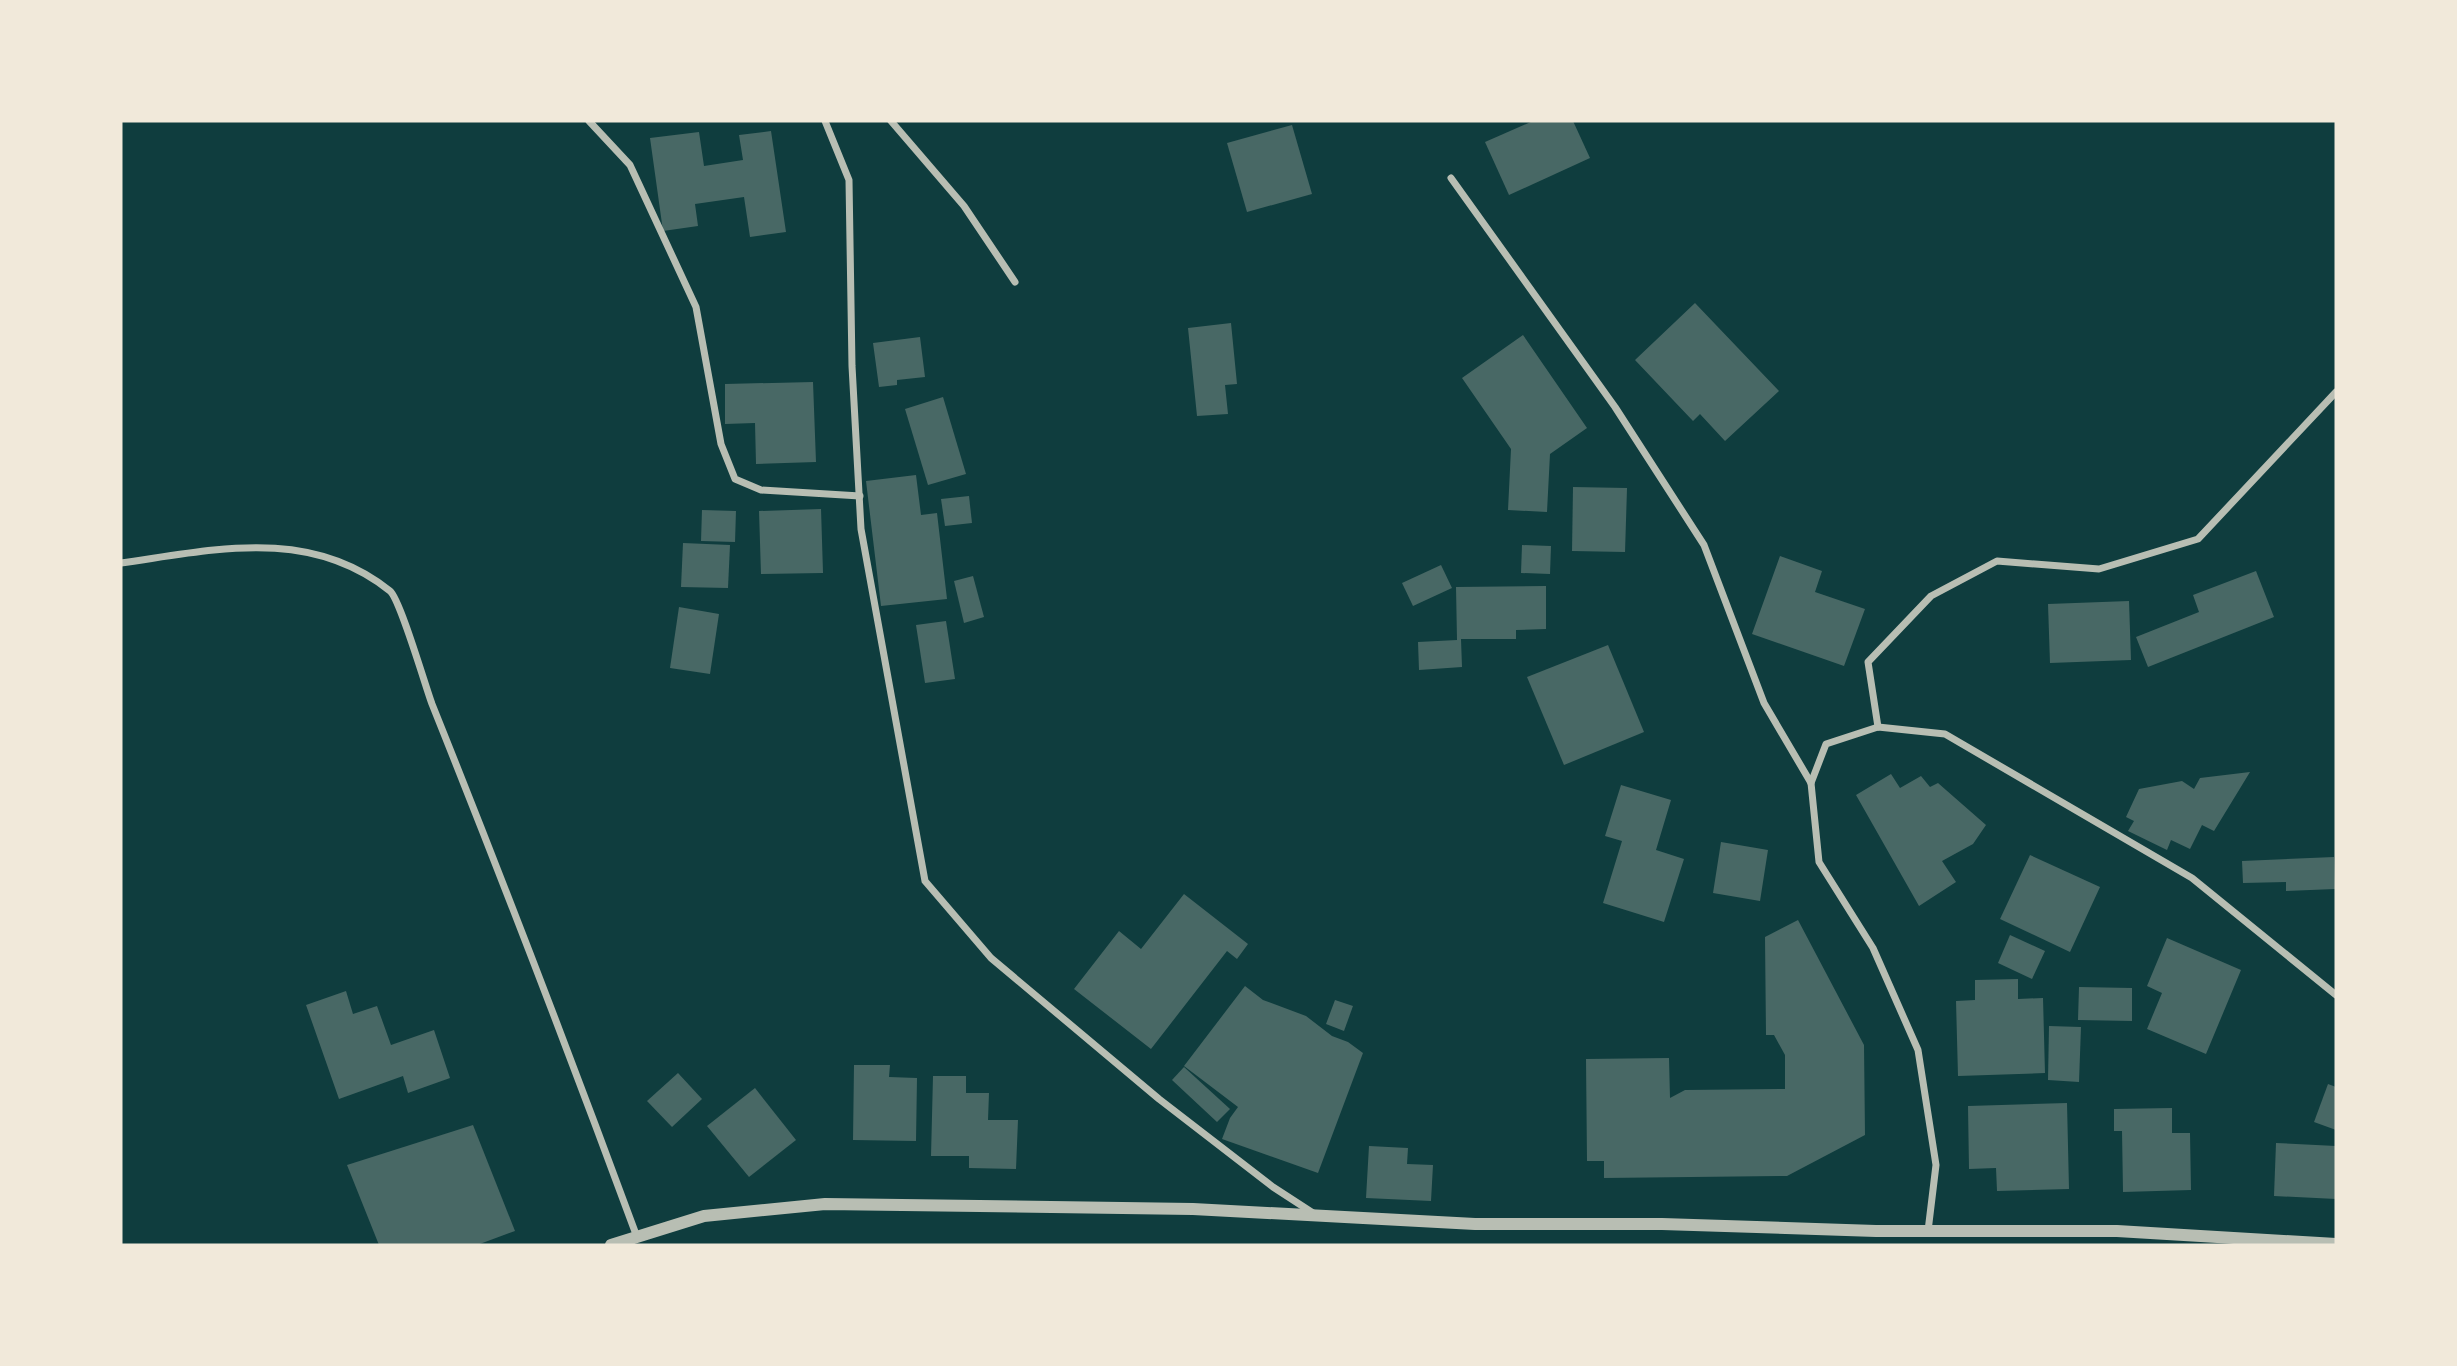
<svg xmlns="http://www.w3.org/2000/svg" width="2457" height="1366" viewBox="0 0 2457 1366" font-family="'Nunito Sans',sans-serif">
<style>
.building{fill:#486865}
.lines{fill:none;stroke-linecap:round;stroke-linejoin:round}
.minor{stroke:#b8beb3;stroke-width:7}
.tertiary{stroke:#b8beb3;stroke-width:12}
</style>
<rect width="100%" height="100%" fill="#0f3d3e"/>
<g class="building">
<path d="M 1533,121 L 1573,121 L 1590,158 L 1509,195 L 1485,142 Z"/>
<path d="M 1292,125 L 1312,194 L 1247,212 L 1227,143 Z"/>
<path d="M 771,131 L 786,232 L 750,237 L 744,197 L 695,204 L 698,226 L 663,231 L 650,138 L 699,132 L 704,166 L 743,160 L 739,135 Z"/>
<path d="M 1695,303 L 1779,391 L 1725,441 L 1700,414 L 1693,421 L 1635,360 Z"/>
<path d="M 1231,323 L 1237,384 L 1225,385 L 1228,414 L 1197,416 L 1188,328 Z"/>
<path d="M 1523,335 L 1587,428 L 1550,454 L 1547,512 L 1508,510 L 1511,449 L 1462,378 Z"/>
<path d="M 920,337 L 925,377 L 897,380 L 897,385 L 879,387 L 873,343 Z"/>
<path d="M 813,382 L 816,462 L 756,464 L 755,423 L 725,424 L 725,384 Z"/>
<path d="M 943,397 L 966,474 L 928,485 L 905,409 Z"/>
<path d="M 916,475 L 921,515 L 937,513 L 947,599 L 881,606 L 866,481 Z"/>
<path d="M 1573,487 L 1627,488 L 1625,552 L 1572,551 Z"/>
<path d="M 969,496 L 972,523 L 945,526 L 941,499 Z"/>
<path d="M 821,509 L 823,573 L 761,574 L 759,511 Z"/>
<path d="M 702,510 L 736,511 L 735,542 L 701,541 Z"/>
<path d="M 683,543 L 730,545 L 728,588 L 681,587 Z"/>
<path d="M 1522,545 L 1551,546 L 1550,574 L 1521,573 Z"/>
<path d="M 1780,556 L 1822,571 L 1815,592 L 1865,609 L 1844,666 L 1752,634 Z"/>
<path d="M 1441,565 L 1452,588 L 1413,606 L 1402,583 Z"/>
<path d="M 2256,571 L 2274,617 L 2148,667 L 2136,637 L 2199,612 L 2193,595 Z"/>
<path d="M 973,576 L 984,617 L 964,623 L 954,581 Z"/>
<path d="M 1546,586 L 1546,629 L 1516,630 L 1516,639 L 1461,639 L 1462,667 L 1419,670 L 1418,642 L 1457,640 L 1456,587 Z"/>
<path d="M 2129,601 L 2131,660 L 2050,663 L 2048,604 Z"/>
<path d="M 679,607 L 719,614 L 710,674 L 670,668 Z"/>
<path d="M 946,621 L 955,679 L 925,683 L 916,625 Z"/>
<path d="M 1608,645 L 1644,732 L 1564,765 L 1527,677 Z"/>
<path d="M 2250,772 L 2214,831 L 2202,825 L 2190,849 L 2171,840 L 2167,850 L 2128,831 L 2134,821 L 2126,817 L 2139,789 L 2182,781 L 2194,789 L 2200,778 Z"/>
<path d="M 1891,774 L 1900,788 L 1921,776 L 1930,787 L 1938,783 L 1986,825 L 1973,844 L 1942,861 L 1956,882 L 1919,906 L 1856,795 Z"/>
<path d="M 1621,785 L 1671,800 L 1656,850 L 1684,859 L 1664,922 L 1603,903 L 1622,841 L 1605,836 Z"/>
<path d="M 1721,842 L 1768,850 L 1760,901 L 1713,893 Z"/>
<path d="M 2030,855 L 2100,887 L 2070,952 L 2000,919 Z"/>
<path d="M 2334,857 L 2335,889 L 2286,891 L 2286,882 L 2243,883 L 2242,861 Z"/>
<path d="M 1184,894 L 1248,944 L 1237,959 L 1227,951 L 1151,1049 L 1074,989 L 1119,931 L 1141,949 Z"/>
<path d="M 1798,920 L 1864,1045 L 1865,1135 L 1787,1176 L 1604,1178 L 1604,1161 L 1587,1161 L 1586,1059 L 1669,1058 L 1670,1098 L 1685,1090 L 1785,1089 L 1785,1055 L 1774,1035 L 1766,1035 L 1765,937 Z"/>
<path d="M 2010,935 L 2045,951 L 2032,979 L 1998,963 Z"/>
<path d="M 2167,938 L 2241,970 L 2206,1054 L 2147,1029 L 2162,993 L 2147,986 Z"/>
<path d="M 2018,979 L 2018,999 L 2043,998 L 2045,1073 L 1958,1076 L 1956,1001 L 1975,1000 L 1975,980 Z"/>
<path d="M 1245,986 L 1263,1000 L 1306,1016 L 1332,1036 L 1348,1042 L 1363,1053 L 1318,1173 L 1222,1139 L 1230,1118 L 1238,1107 L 1184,1066 Z"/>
<path d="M 2079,987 L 2132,988 L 2132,1021 L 2078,1020 Z"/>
<path d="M 346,991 L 353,1014 L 377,1006 L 391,1045 L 434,1030 L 450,1078 L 408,1093 L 403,1076 L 339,1099 L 306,1005 Z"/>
<path d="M 1335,1000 L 1353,1006 L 1344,1031 L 1326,1024 Z"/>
<path d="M 2049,1026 L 2081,1027 L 2079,1082 L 2048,1080 Z"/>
<path d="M 854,1065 L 890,1065 L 889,1077 L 917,1078 L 916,1141 L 853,1140 Z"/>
<path d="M 1184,1067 L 1230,1109 L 1217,1122 L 1172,1080 Z"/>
<path d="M 678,1073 L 702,1099 L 672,1127 L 647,1101 Z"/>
<path d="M 933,1076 L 966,1076 L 966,1093 L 989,1093 L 988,1120 L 1018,1120 L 1016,1169 L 969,1168 L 969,1156 L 931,1156 Z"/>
<path d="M 2328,1084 L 2336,1087 L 2336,1130 L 2314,1122 Z"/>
<path d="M 755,1088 L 796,1140 L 749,1177 L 707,1126 Z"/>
<path d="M 2067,1103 L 2069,1189 L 1997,1191 L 1996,1168 L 1969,1169 L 1968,1106 Z"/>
<path d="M 2172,1108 L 2172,1133 L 2190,1133 L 2191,1190 L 2123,1192 L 2122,1131 L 2114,1131 L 2114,1109 Z"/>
<path d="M 473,1125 L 515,1231 L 477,1245 L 379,1245 L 347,1165 Z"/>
<path d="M 2276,1143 L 2336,1146 L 2336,1199 L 2274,1196 Z"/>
<path d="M 1369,1146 L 1408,1148 L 1407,1164 L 1433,1165 L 1431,1201 L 1366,1198 Z"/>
</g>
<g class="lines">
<g class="minor">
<path d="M 589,121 L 630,165 L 696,307 L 721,444 L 735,479 L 761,490 L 860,496"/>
<path d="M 825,121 L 849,180 L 852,366 L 861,529 L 925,881 L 991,958 L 1159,1099 L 1273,1187 L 1313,1213"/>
<path d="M 891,121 L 964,206 L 1015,282"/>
<path d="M 1451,178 L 1615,407 L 1704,545 L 1764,703 L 1811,783 L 1819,862 L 1873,948 L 1918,1050 L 1936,1165 L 1928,1231"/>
<path d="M 121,563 C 214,550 309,526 390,591 C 400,599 425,685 432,704 C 503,881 571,1058 637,1237"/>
<path d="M 1878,727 L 1868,662 L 1931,596 L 1997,561 L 2099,569 L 2198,539 L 2336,392"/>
<path d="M 1811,783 L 1826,744 L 1878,727 L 1945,734 L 2192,878 L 2336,995"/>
</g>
<path class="tertiary" d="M 611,1245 L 704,1216 L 825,1204 L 1193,1209 L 1475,1224 L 1662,1224 L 1876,1231 L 2117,1231 L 2336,1244"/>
</g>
<rect width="2457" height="1366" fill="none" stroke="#f1e9da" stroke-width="245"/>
</svg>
